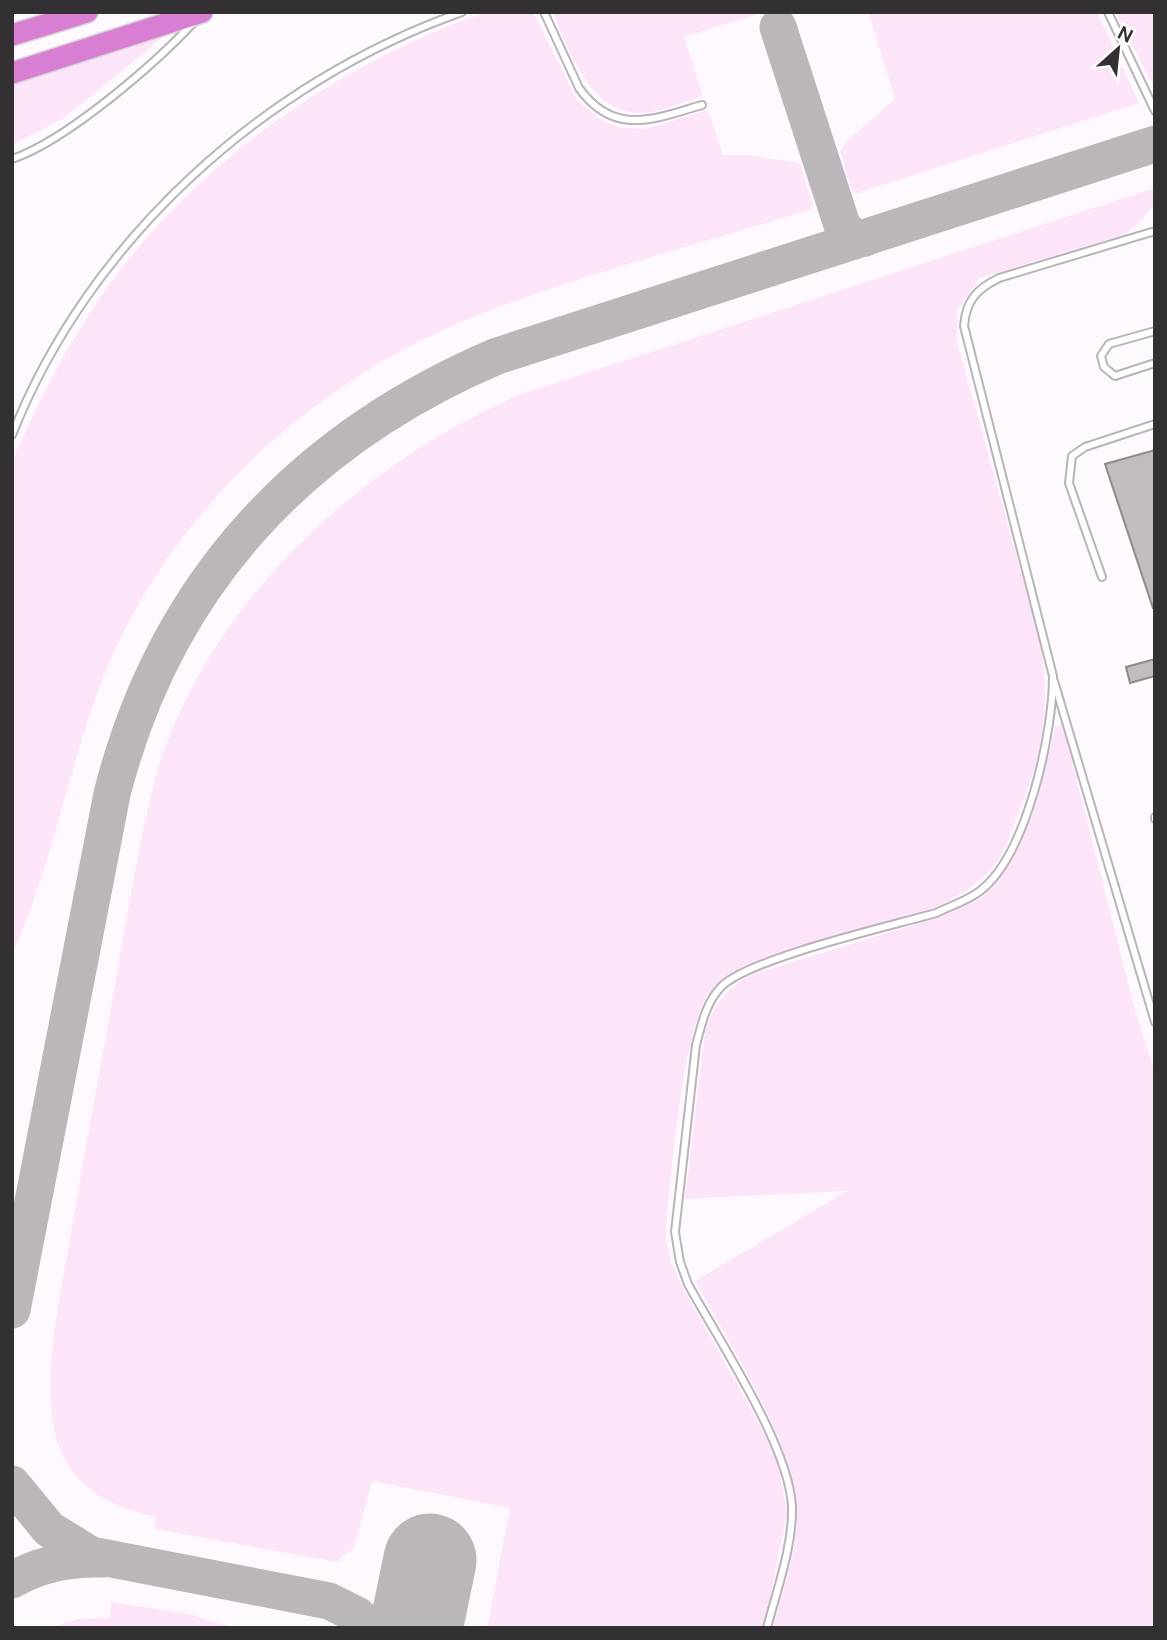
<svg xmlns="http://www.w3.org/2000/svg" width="1167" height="1640" viewBox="0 0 1167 1640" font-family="'DM Sans',sans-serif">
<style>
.green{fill:#fce4f9}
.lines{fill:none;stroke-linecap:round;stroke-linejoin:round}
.taxiway{stroke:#bab6ba;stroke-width:37}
.runway{stroke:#bab6ba;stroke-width:93}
.building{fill:#c0bcc0;stroke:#8d898c;stroke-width:2}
.lane-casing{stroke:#b8b4b8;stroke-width:10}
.highway-casing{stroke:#d6d6d6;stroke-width:24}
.lane{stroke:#fff;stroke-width:6}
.highway{stroke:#d87fd3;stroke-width:21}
</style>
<rect width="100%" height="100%" fill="#fef9fe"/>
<g class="green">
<path d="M 486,12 L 533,12 L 577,100 L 601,120 L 622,128 L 646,129 L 708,110 L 723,155 L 747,155 L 800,163 L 813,206 L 809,210 C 701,244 589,272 483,313 C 324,374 185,497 114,652 C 70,750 57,857 12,954 L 12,462 C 45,386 84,312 138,248 C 229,140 353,59 486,12 Z"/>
<path d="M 553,12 L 764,12 L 684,37 L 703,96 C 683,102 661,112 640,113 C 592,114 568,51 553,12 Z"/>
<path d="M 868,12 L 1097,12 L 1139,103 L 857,193 L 852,191 L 840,151 L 847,141 L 895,99 Z"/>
<path d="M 1115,12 L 1155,12 L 1155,89 Z"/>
<path d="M 163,37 L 64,118 L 12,145 L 12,84 Z"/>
<path d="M 1155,188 L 1155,204 L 1135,227 L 1123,235 L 979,278 L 957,311 L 957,341 L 1040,641 C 1050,703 1045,747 1021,806 C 1013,827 1006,851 992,868 C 952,917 843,936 784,953 C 757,961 728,970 710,992 C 683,1023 669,1189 666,1235 L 670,1260 L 685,1292 L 770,1443 L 778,1465 L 787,1513 L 764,1628 L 487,1628 L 510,1508 L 372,1481 L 354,1548 L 336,1562 L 155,1529 L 156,1517 C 111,1507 70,1488 56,1438 C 41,1378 58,1310 68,1250 C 79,1186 90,1121 102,1057 C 119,969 131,878 152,791 C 162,748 181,705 204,666 C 274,547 391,452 516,396 Z"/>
<path d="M 1056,726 L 1063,726 L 1134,1006 L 1155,1073 L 1155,1628 L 773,1628 C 781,1595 795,1558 797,1524 C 801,1450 730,1347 695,1281 L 847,1191 L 685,1199 L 705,1033 C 713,1005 726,989 751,975 L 942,916 L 983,897 L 1016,852 L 1033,814 Z"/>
<path d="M 111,1602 L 189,1614 L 234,1628 L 49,1628 L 78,1619 L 110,1618 Z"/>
</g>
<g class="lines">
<g class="taxiway">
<path d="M 778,27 L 842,225 L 851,236 L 865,238"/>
<path d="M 12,1310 L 112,794 C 165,585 300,440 497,356 L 1155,144"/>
<path d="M 12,1484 L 49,1529 L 91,1555 L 329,1601 L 357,1615 L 371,1628"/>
<path d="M 12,1580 C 41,1563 71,1558 103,1559"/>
</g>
<path class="runway" d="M 416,1628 L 430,1560"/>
</g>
<g class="building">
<path d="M 1155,450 L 1155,608 L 1153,608 L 1105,464 Z"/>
<path d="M 1155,659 L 1155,676 L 1130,683 L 1126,667 Z"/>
</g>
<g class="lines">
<defs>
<g id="lane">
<path d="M 544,12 L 579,88 C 614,137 654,119 702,105"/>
<path d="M 1108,12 L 1155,111"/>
<path d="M 12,159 C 66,141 155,64 194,22"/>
<path d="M 1155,331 L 1109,344 L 1101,356 L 1104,367 L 1115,376 L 1155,363"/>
<path d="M 12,435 C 89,239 266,81 462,12"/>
<path d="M 1102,577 L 1069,483 L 1072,456 L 1085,447 L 1155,424"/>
<path d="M 1054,681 L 1155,1022"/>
<path d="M 1155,817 L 1155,819"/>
<path d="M 767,1628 C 777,1589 793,1546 792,1507 C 789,1445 719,1341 688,1284 L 680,1262 L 675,1232 L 696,1045 C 702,1023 706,1002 722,986 C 751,958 891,926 936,913 C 950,906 967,901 980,891 C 1027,855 1053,733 1053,676 L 964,326 C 966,300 977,289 999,278 L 1155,231"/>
</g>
<g id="highway">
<path d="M 12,35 L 87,12"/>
<path d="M 12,73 L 202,12"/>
</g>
</defs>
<use href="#lane" class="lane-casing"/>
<use href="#highway" class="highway-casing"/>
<use href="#lane" class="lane"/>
<use href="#highway" class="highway"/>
</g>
<rect width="1167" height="1640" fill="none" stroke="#323032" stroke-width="28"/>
<g transform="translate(1118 49) rotate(27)" stroke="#ffffff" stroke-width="5" paint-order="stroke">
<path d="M0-5L12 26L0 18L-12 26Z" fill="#323032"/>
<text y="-10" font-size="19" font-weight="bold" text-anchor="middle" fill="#323032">N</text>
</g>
</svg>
